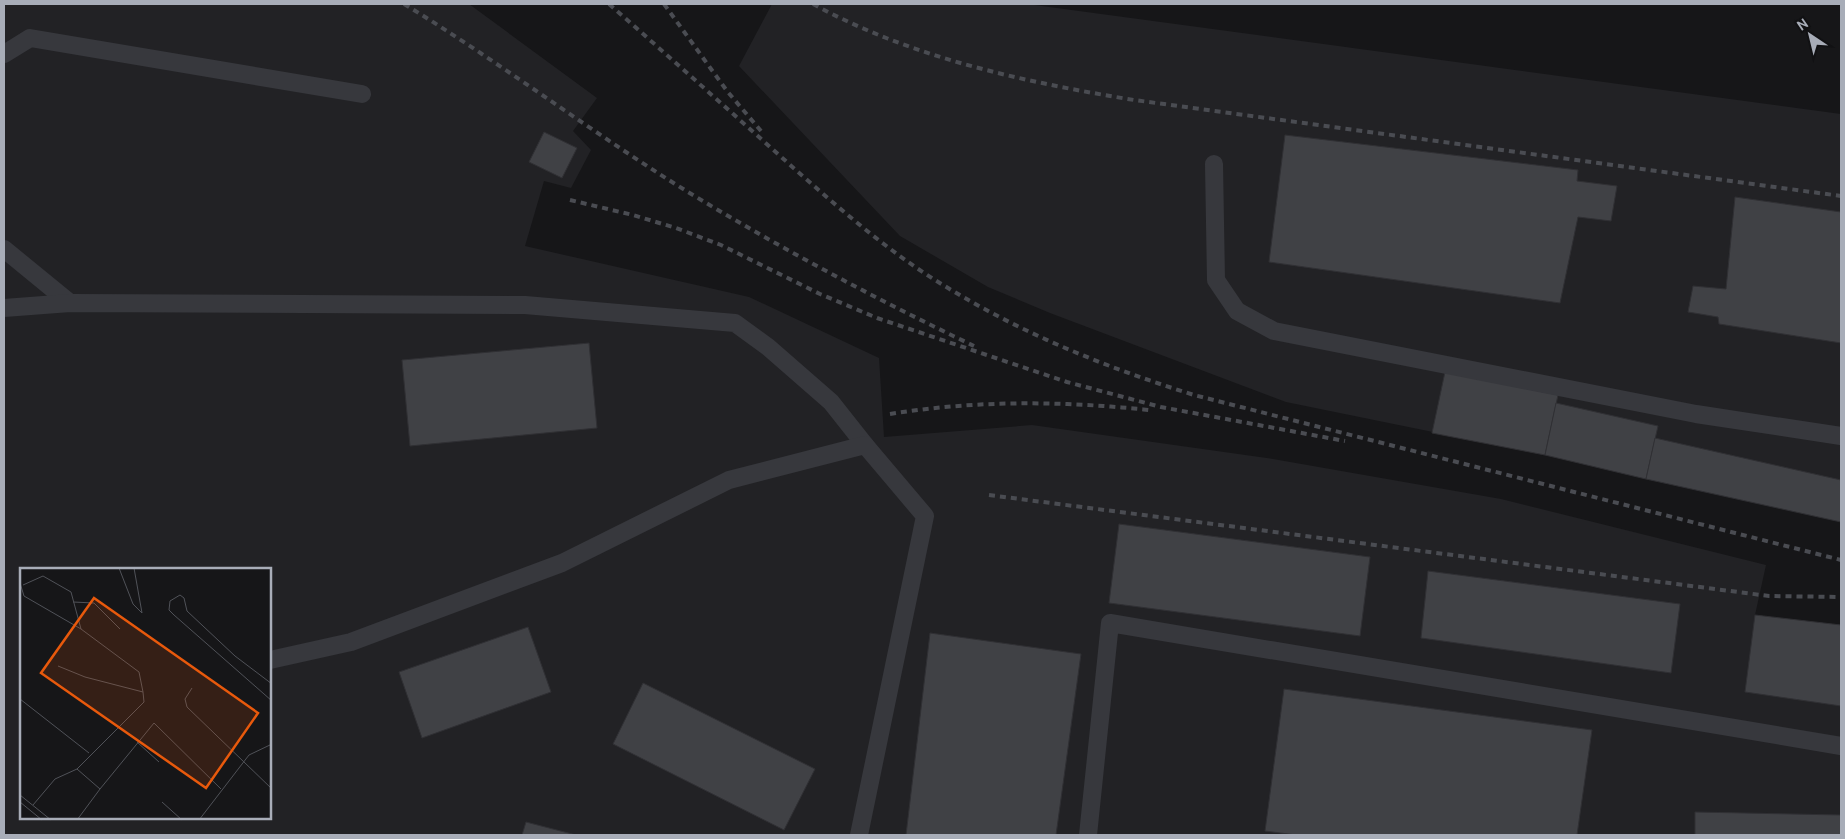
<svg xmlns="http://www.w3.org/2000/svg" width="1845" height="839" viewBox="0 0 1845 839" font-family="Cabin,sans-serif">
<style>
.built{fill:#222225;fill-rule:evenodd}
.building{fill:#404145;stroke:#303034}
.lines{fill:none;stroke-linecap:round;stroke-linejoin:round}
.service{stroke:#37383d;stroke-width:18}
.rail{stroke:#4a4c52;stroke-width:4;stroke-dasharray:6 5;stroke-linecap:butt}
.inset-road{fill:none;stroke:#505258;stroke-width:1}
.view{fill:#e8590c;fill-opacity:0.15;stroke:#e8590c;stroke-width:2.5}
.inset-edge{fill:none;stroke:#a8adb8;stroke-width:2.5}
</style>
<rect width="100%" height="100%" fill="#161618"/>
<g class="built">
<path d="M 4,4 L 469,4 L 597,98 L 573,131 L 591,150 L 571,188 L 544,181 L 525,246 L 749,297 L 879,358 L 884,437 L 1032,425 L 1273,459 L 1501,499 L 1766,565 L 1755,615 L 1841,625 L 1841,835 L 4,835 ZM 21,569 L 270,569 L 270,818 L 21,818 Z"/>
<path d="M 772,4 L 1027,4 L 1841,114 L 1841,522 L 1545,455 L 1286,402 L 1050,313 L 988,287 L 900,236 L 739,66 Z"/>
</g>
<g class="building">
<path d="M 544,132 L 577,148 L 562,178 L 529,162 Z"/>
<path d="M 1285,135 L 1578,170 L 1577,181 L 1617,186 L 1611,221 L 1578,217 L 1560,303 L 1269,262 Z"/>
<path d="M 1735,197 L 1841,212 L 1841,343 L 1719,324 L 1718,317 L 1688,312 L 1693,286 L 1726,289 Z"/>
<path d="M 589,343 L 597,428 L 410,446 L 402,360 Z"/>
<path d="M 1445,372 L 1558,395 L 1545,455 L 1432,433 Z"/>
<path d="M 1556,403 L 1658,426 L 1646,479 L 1545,455 Z"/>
<path d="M 1655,438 L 1841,480 L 1841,522 L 1646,479 Z"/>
<path d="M 1119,524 L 1370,557 L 1360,636 L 1109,603 Z"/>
<path d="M 1428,571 L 1680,604 L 1671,673 L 1421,638 Z"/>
<path d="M 1755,615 L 1841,625 L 1841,706 L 1745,692 Z"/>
<path d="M 528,627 L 551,692 L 422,738 L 399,672 Z"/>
<path d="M 930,633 L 1081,654 L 1056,835 L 906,835 Z"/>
<path d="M 643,683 L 815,769 L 784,830 L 613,744 Z"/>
<path d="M 1284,689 L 1592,730 L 1577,835 L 1296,835 L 1265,831 Z"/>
<path d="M 1695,812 L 1841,815 L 1841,835 L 1695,835 Z"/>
<path d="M 526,822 L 576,835 L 522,835 Z"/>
</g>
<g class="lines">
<g class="service">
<path d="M 4,54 L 30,38 L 362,94"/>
<path d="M 1214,164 L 1216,280 L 1237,311 L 1274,331 L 1696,414 L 1841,436"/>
<path d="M 4,249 L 70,303"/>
<path d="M 4,308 L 70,303 L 525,305 L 735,323 L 768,347 L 831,402 L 865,445"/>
<path d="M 270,660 L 351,642 L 562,563 L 729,480 L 865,445 L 925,516 L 859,835"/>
<path d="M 1088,835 L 1110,623 L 1841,746"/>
</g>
<g class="rail">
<path d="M 404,4 C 501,63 591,132 688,192 C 780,248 876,299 974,346"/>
<path d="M 609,4 C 666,54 722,104 779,155 C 832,202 886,251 948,288 C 1025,335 1108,368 1194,395 L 1841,560"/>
<path d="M 664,4 L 727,91 L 761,131"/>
<path d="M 813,4 C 912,58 1024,82 1134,100 L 1841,196"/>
<path d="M 570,200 L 633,215 L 676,228 L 721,245 L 820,294 L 877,318 L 1067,382 L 1161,407 L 1345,441"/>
<path d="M 890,414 C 976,400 1063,401 1149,410"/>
<path d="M 989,495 L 1769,596 L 1841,597"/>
</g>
</g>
<g transform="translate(20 568)">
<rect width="251" height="251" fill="#161618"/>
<path class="inset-road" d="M 99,0 L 113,36 L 122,45 L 114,0M 0,15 L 4,28 L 61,61 L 119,104 L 123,124M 3,17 L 23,8 L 51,24 L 61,61M 53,34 L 74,35 L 100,61M 38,98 L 65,109 L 123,124 L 124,134 L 57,201 L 80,221 L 134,155 L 201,221M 252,116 L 215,88 L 167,43 L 164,30 L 160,27 L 150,33 L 149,42 L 154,47 L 252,133M 172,120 L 165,131 L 167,139 L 252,221M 0,131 L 69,185M 117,174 L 139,194M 0,227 L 31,252M 0,234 L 22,252M 142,234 L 162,252M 13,237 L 35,211 L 57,201M 57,252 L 80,221M 179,252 L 229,187 L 252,176"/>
<path class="view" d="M 74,30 L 238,145 L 186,220 L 21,105 Z"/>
<rect width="251" height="251" class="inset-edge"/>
</g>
<rect width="1845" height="839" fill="none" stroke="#a8adb8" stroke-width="10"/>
<g transform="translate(1810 35) rotate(325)" stroke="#111113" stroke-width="4" paint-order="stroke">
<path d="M0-4L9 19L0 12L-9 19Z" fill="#a8adb8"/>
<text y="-8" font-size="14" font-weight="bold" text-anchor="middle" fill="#a8adb8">N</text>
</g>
</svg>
